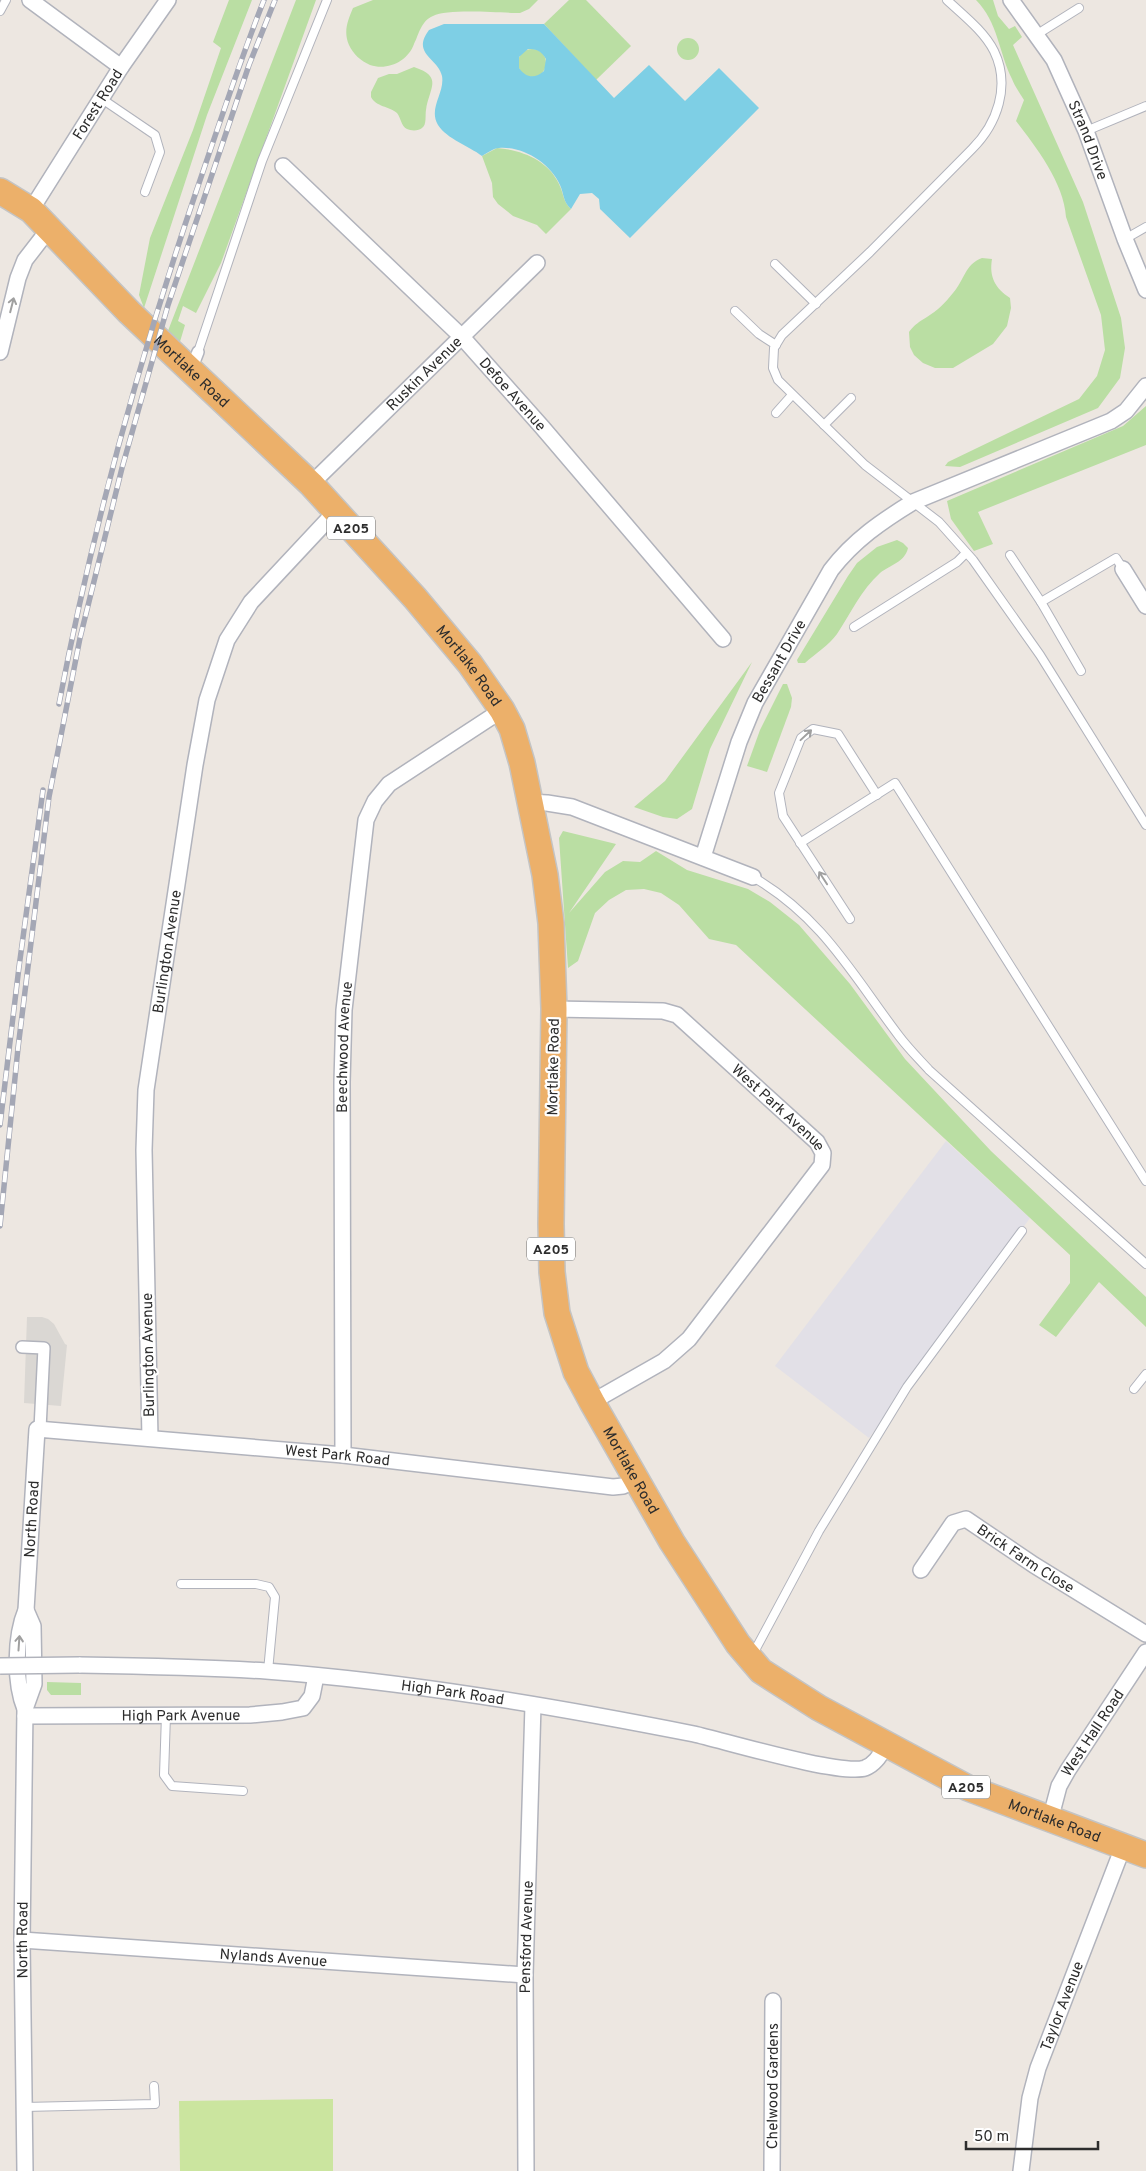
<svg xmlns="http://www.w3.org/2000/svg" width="1146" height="2171" viewBox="0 0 1146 2171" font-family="Overpass,sans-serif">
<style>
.industrial{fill:#e2e0e7}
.green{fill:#badea3}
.pitch{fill:#cbe59f}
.plaza{fill:#dad7d3}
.water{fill:#7ecfe5;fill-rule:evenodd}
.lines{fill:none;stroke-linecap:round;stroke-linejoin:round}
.service-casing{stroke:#b1b3bc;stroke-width:10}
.pedestrian-casing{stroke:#b1b3bc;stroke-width:14}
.minor-casing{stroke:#b1b3bc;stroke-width:18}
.trunk-casing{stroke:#c4c4c4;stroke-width:28}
.service{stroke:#fff;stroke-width:8}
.pedestrian{stroke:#fff;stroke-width:11}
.minor{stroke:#fff;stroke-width:15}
.trunk{stroke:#ecb06a;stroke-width:25}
.rail-casing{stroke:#a4a7b5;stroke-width:5.5}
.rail{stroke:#fff;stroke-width:4;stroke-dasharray:11;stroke-linecap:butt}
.minor-bridge-casing{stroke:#b1b3bc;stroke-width:18;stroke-linecap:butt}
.minor-bridge{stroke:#fff;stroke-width:15}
.oneway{stroke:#a0a0a0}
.labels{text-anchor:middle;stroke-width:4.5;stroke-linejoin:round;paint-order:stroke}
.shield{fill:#fff;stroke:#6c6c6c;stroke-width:1}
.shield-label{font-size:14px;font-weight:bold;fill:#2d2d2d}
.street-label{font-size:15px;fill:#2d2d2d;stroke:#fff}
</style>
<rect width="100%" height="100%" fill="#ede7e1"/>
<path class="industrial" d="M 946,1141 L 1030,1218 L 869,1438 L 775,1366 Z"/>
<g class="green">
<path d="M 229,0 L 252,0 L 207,115 L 144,308 L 139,295 L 150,238 L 193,130 L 221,48 L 213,42 Z"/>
<path d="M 296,0 L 316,0 L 221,263 L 196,313 L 183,306 L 178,321 L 185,325 L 179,345 L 166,336 Z"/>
<path d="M 373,0 L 538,0 L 529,9 L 520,13 C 501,13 448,8 433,16 C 421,21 419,34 414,44 C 408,61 388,71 370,65 C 361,61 353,54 349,45 C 343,31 348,20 353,8 Z"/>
<path d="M 569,0 L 586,0 L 631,46 L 596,80 L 544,24 Z"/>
<path d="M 976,0 L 993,0 L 998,16 L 1009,29 L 1015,26 L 1022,37 L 1013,45 L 1083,202 L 1121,318 L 1125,348 L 1120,378 L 1098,408 L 960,467 L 945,466 L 948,462 L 1079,399 L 1097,376 L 1105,350 L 1101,315 L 1066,217 C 1064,183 1036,147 1016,121 L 1024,100 C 1020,93 1015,87 1012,79 C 999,53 998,22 976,0 Z"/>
<circle cx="688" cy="49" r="11"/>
<circle cx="532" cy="63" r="14"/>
<path d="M 414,67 C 444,77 429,88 426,110 C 425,115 427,125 422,128 C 419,131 411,131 407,129 C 401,126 401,118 397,113 C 389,106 376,107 371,97 L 371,92 L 378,78 L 389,74 L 397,74 Z"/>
<path d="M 497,148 C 522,150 548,160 559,184 C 564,194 563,202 571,209 L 546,234 L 537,225 L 513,216 L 498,204 L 493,197 L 492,183 L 482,156 Z"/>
<path d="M 982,258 L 992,259 C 989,277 995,288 1010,298 L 1011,308 L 1007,326 L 993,344 L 953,368 L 935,368 L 923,363 L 914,355 L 910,347 L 909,332 C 915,324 919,322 927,317 C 937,311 946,302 953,293 C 964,281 965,264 982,258 Z"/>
<path d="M 1146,406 L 1146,445 L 978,512 L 993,544 L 974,551 L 951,519 L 947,501 L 1123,426 Z"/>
<path d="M 897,540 L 903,543 L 908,548 C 905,562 890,565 880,573 C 861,590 851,613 837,634 C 829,645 815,654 805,663 L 798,663 L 797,660 L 848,576 L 857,563 L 877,547 Z"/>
<path d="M 752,662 L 710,749 L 692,809 L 677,819 L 663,817 L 634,807 L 665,781 Z"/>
<path d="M 783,684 L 787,684 L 792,698 L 791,707 L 767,772 L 747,766 L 760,730 Z"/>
<path d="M 563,831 L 616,844 L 569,913 L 605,872 L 623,861 L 640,862 L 656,851 L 687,870 L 748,889 L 770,902 L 799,925 L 850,984 L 905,1059 L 991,1151 L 1146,1297 L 1146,1327 L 1099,1282 L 1056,1337 L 1039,1325 L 1070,1283 L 1070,1255 L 736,945 L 709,939 L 679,905 L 661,893 L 644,889 L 626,890 L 609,900 L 595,913 L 578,961 L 568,968 L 559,838 Z"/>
<path d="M 47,1682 L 81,1683 L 81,1695 L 51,1695 L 47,1690 Z"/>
</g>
<path class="pitch" d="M 333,2099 L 333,2171 L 180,2171 L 179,2101 Z"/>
<path class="plaza" d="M 27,1317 L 42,1317 L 48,1319 L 54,1324 L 65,1344 L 67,1345 L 61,1406 L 24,1403 Z"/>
<path class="water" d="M 544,24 L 614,98 L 649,65 L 685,101 L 719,68 L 759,108 L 630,238 L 600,209 L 599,199 L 592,193 L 580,194 L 571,209 C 563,202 564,194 560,185 C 550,163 523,146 499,148 C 494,148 487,153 482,156 C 469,146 447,139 438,125 C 428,108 445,93 442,76 C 438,58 411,54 429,30 L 444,24 ZM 528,49 C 537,49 541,51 546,59 L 544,71 C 535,79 526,78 519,68 L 519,57 Z"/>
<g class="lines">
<defs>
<g id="service">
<path d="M 947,0 C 963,15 984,31 994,51 C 1011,86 997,124 972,149 L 870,252 L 782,335 L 774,348 L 773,368 L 778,380 L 865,465 L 939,522 L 973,560 L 1040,655 L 1146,825"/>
<path d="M 0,11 L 6,0"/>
<path d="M 1036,35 L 1079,8"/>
<path d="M 102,99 L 155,135 L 160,152 L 145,192"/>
<path d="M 1086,131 L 1146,106"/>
<path d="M 1125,239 L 1146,227"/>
<path d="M 775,264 L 816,304"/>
<path d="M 735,311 L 759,334 L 776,345"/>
<path d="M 198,352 L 262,161 L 327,0"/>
<path d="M 776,413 L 792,395"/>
<path d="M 824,425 L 851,398"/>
<path d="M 1010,555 L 1041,602 L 1081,671"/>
<path d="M 1041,602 L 1116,558 L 1123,569"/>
<path d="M 854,627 L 957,562 L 966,553"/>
<path d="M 800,843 L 895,783 L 1146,1181"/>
<path d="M 753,877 C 823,918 852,974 899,1036 C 908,1048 919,1059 929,1070 L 1146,1264"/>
<path d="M 850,919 L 783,816 L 779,793 L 801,738 L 813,729 L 838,734 L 877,795"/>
<path d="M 1134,1389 L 1146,1374"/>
<path d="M 181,1584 L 256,1584 L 269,1587 L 275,1597 L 268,1671"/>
<path d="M 753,1654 L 819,1531 L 907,1387 L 1022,1231"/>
<path d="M 166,1715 L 164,1775 L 172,1786 L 243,1791"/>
<path d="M 24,2107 L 155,2104 L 154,2086"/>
</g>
<g id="pedestrian">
<path d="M 191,370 L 198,352"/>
<path d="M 22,1347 L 44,1348 L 40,1429"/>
</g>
<g id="minor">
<path d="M 30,0 L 121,67"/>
<path id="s1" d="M 1011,0 L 1054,60 L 1086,131 L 1125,239 L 1146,290"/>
<path id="s2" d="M 283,166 L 462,337 L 542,427 L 723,639"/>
<path id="s3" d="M 31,210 L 121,67 L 168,0"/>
<path d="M 0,352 L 18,278 L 25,260 L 49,229"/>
<path id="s4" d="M 311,484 L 537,263"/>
<path d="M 1123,569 L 1146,606"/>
<path d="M 529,802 L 547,803 L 572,807 L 753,877"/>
<path id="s5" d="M 703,857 L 739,742 L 755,703 L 831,570 C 854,540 882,521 913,502 L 1111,421 L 1126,411 L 1146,386"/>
<path id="s6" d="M 554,1009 L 663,1011 L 677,1015 L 817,1142 L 823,1153 L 822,1165 L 689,1339 L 664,1361 L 592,1402"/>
<path id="s7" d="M 150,1438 L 144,1150 L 146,1090 L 195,765 L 207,700 L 227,640 L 251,602 L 336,511"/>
<path id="s8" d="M 343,1455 L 342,1082 L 344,1010 L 366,820 L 375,801 L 389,784 L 502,710"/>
<path id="s9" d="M 921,1570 L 953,1523 L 966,1519 L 1034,1565 L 1146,1634"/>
<path id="s10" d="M 79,1665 C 141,1666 203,1667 266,1671 C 410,1682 552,1706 694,1734 C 725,1741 841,1776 865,1768 C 876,1764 881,1753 887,1744"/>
<path d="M 25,1709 L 34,1684 L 33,1626 L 26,1610"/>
<path id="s11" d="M 25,1716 L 250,1715 L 282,1712 L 303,1708 L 312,1696 L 316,1676"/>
<path id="s12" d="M 1050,1820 L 1059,1786 L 1068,1770 L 1146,1652"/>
<path id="s13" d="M 22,1940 L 525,1975"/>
<path id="s14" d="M 25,2171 L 22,1940 L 25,1709 C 14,1682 15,1636 26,1610 L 37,1429 L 343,1455 L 613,1487 L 623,1486 L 636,1480"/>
<path id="s15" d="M 526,2171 L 525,1975 L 533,1705"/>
<path id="s16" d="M 772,2171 L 773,2001"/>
<path id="s17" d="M 1021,2171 L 1030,2098 L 1038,2068 L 1123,1847"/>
</g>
<g id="trunk">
<path id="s18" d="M 0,191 L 31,210 L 129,312 L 311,484 L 415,598 L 470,664 L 502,710 L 512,729 L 522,763 L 545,875 L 551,923 L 554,1009 L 551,1224 L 552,1272 L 557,1313 L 576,1372 L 592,1402 L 672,1542 L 738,1644 L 761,1671 L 819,1708 L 968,1788 L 1146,1855"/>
</g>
</defs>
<use href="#service" class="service-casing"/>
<use href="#pedestrian" class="pedestrian-casing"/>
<use href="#minor" class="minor-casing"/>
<use href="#trunk" class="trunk-casing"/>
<use href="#service" class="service"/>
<use href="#pedestrian" class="pedestrian"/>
<use href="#minor" class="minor"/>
<use href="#trunk" class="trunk"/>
<defs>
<g id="rail">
<path d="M 59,704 C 92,530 139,360 196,192 C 218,128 239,63 264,0"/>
<path d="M 0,1125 L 19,967 L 43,790"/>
<path d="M 0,1226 L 18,1048 L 49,797 L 80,638 L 122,468 L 168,305 L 249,65 L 275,0"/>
</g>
</defs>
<use href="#rail" class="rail-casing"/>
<use href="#rail" class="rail"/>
<defs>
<path id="minor-bridge" d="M 0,1666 L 79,1665"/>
</defs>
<use href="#minor-bridge" class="minor-bridge-casing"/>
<use href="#minor-bridge" class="minor-bridge"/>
</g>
<defs><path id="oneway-shaft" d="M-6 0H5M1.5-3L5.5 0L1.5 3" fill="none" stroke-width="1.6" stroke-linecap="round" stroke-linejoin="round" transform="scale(1.25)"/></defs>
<g class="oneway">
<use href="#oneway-shaft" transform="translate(12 305) rotate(-76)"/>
<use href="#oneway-shaft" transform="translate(806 735) rotate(-43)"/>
<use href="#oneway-shaft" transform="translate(823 878) rotate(-123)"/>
<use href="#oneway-shaft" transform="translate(19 1643) rotate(-86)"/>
</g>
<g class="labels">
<g class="shield">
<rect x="327" y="516.5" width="48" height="23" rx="4"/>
<rect x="527" y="1237.5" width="48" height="23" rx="4"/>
<rect x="942" y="1775.5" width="48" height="23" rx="4"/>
</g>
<g class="shield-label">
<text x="351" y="533">A205</text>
<text x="551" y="1254">A205</text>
<text x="966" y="1792">A205</text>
</g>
<g class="street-label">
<text dy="5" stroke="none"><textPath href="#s3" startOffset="125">Forest Road</textPath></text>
<text dy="5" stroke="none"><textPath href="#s1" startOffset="161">Strand Drive</textPath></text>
<text dy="5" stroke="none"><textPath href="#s18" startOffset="264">Mortlake Road</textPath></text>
<text dy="5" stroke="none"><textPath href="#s4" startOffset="158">Ruskin Avenue</textPath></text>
<text dy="5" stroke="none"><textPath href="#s2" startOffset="324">Defoe Avenue</textPath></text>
<text dy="5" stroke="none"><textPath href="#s5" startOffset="211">Bessant Drive</textPath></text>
<text dy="5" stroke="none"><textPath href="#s18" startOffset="669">Mortlake Road</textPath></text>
<text dy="5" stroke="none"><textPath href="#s7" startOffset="488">Burlington Avenue</textPath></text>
<text dy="5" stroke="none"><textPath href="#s8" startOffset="408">Beechwood Avenue</textPath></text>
<text transform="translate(553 1067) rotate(-89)" y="5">Mortlake Road</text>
<text dy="5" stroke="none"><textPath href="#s6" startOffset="261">West Park Avenue</textPath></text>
<text transform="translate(148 1355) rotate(-91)" y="5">Burlington Avenue</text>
<text dy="5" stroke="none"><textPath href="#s14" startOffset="1046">West Park Road</textPath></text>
<text dy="5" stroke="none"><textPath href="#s18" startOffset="1509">Mortlake Road</textPath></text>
<text dy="5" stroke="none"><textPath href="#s14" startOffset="654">North Road</textPath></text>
<text dy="5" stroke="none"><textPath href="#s9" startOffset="142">Brick Farm Close</textPath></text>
<text dy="5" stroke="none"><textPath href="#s10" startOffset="375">High Park Road</textPath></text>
<text dy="5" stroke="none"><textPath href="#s11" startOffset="156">High Park Avenue</textPath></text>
<text dy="5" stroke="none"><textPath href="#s12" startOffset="98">West Hall Road</textPath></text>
<text dy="5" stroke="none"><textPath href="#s18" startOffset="2079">Mortlake Road</textPath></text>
<text dy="5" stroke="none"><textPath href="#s15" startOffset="234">Pensford Avenue</textPath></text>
<text dy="5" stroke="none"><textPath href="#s14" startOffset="231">North Road</textPath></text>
<text dy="5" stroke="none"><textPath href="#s13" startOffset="252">Nylands Avenue</textPath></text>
<text dy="5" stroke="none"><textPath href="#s17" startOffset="171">Taylor Avenue</textPath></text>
<text dy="5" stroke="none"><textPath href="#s16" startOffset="85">Chelwood Gardens</textPath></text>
</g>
</g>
<path d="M966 2141v8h132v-8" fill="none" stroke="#2d2d2d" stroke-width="2.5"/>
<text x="974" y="2141" font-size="15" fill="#2d2d2d" stroke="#ffffff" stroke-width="4" paint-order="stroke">50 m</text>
</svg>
